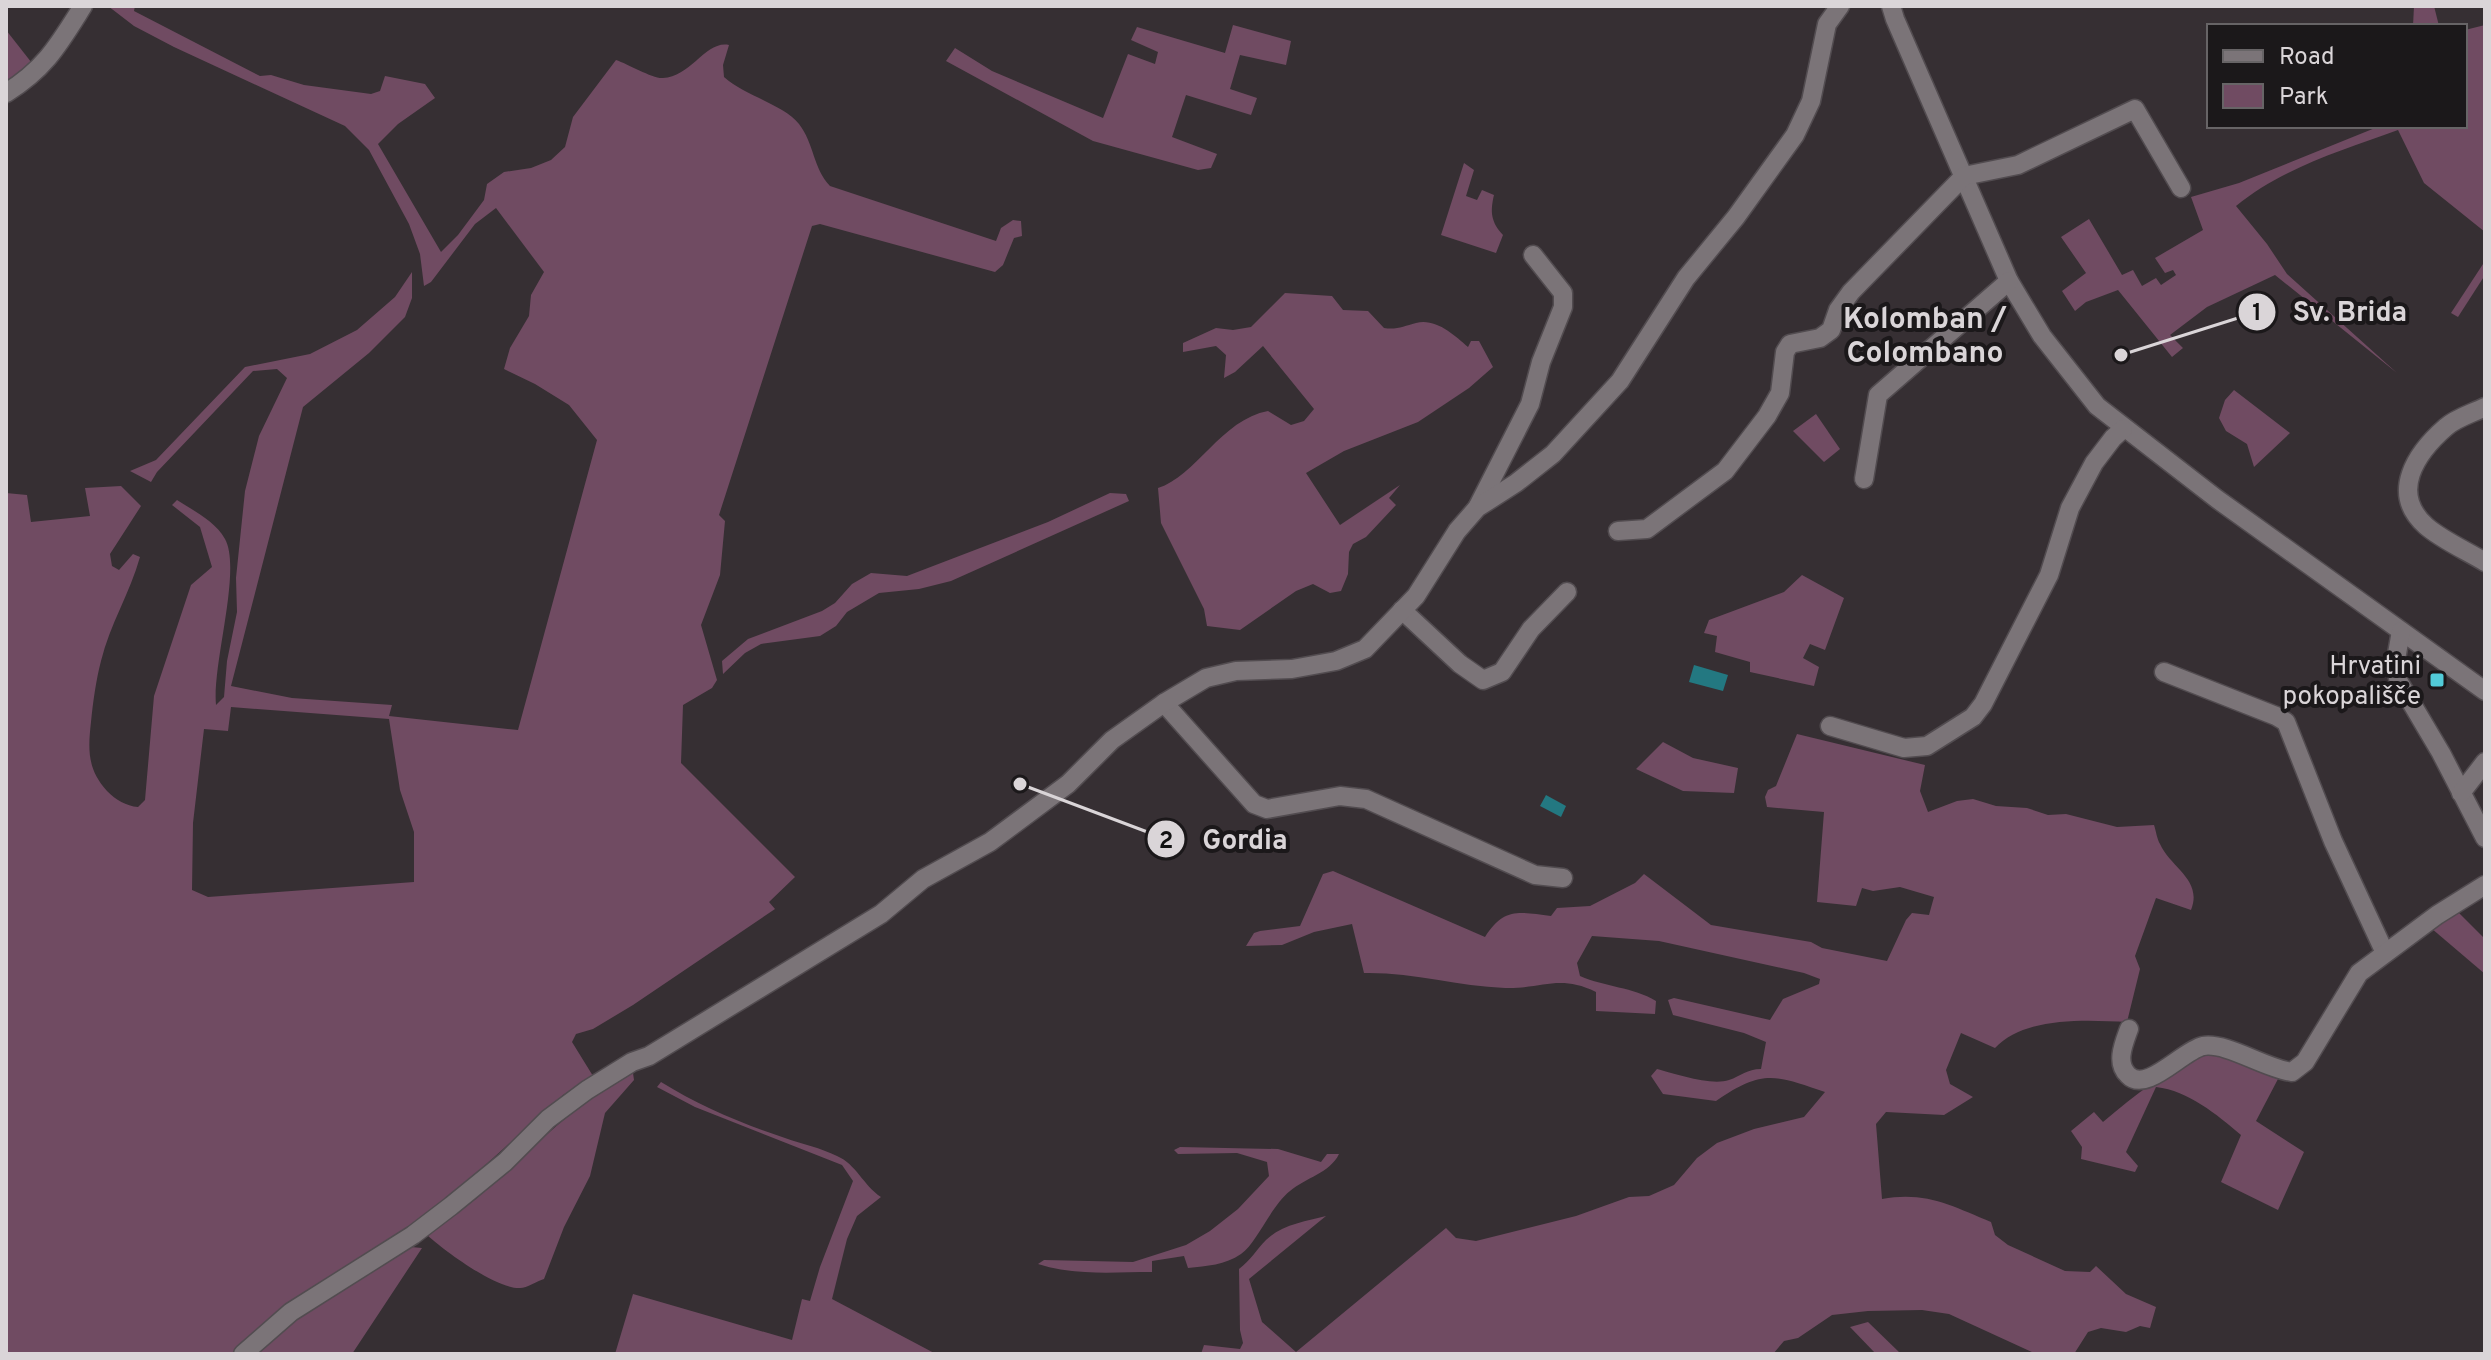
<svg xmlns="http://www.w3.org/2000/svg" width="2491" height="1360" viewBox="0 0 2491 1360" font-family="Overpass,sans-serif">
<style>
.green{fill:#704b62;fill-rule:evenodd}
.water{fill:#237881}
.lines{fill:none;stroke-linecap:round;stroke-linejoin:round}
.minor-casing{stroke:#524c50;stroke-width:21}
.minor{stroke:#7b7478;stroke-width:18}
.poi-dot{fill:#52cbd8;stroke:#1b181a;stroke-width:3}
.labels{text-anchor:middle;stroke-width:8;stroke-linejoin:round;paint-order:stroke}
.poi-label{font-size:26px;fill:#dad5d8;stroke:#1b181a;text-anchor:end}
.quarter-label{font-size:30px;font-weight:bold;fill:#dad5d8;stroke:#1b181a}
.leader{fill:none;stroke:#dad5d8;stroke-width:3}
.callout-dot{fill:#dad5d8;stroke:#1b181a;stroke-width:3}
.mark-label{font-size:24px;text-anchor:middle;font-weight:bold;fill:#111}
.callout-label{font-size:28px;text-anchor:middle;font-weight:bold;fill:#dad5d8;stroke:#1b181a;stroke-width:8;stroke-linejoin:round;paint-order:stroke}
</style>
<rect width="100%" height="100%" fill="#362f33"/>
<g class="green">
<path d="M 108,6 L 135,6 L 134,11 L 260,76 L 271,75 L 304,85 L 371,94 L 380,91 L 385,76 L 425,84 L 435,98 L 398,124 L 378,144 L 441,252 L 458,235 L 484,200 L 487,184 L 504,172 L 531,168 L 551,160 L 565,147 L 573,117 L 616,60 C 628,64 653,79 663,78 C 691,77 706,40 729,45 L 723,65 L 724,77 C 745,96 783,104 799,124 C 814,143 813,168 830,186 L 996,241 L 1001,228 L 1013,220 L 1021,221 L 1022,236 L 1014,238 L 1003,265 L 995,272 L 820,224 L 812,226 L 719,515 L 725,521 L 720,575 L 701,625 L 717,680 L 712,688 L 683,705 L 681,763 L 795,877 L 769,902 L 775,909 L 633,1005 L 593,1029 L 576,1034 L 572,1042 L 593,1076 L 563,1095 L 440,1206 L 298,1299 L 233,1354 L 6,1354 L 6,493 L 27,495 L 31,522 L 90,516 L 85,488 L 121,486 L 141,506 L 110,554 L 112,566 L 119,570 L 133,554 L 140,557 C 130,593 110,624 101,661 C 96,680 93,702 91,722 C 88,749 87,769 107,791 C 116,800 126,806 138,807 L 145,800 L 154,696 L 191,585 L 212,567 L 200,527 L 172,505 L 177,500 C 194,511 215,521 225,539 C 242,570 212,664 216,705 L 224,697 L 227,661 L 237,612 L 236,578 L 245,491 L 259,436 L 287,378 L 277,369 L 253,371 L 157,472 L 151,482 L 130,471 L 156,460 L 245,367 L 310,354 L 357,330 L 395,297 L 412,272 L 412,298 L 405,317 L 369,353 L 303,407 L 231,686 L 292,698 L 392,705 L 389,716 L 518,730 L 597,440 L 569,405 L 535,384 L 504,369 L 510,348 L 529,316 L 531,295 L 544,272 L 496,208 L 475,224 L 431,282 L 424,286 L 420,254 L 409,224 L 369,150 L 345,126 L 174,47 L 134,26 ZM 231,707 L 389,719 L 400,790 L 414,832 L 414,882 L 208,897 L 192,890 L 193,823 L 204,729 L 228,731 Z"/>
<path d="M 2414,6 L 2434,6 L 2439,26 L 2413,26 Z"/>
<path d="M 1233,25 L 1291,41 L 1286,65 L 1240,55 L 1230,89 L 1257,98 L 1251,115 L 1186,95 L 1172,137 L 1217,154 L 1211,168 L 1198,170 L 1093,141 L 946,61 L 955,48 L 992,71 L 1103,118 L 1128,54 L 1155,64 L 1158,52 L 1131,40 L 1137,27 L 1225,53 Z"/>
<path d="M 2485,25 L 2485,232 L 2424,183 L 2398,130 C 2343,150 2282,168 2236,206 L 2267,244 L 2287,274 L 2397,373 L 2275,275 L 2207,307 L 2170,335 L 2183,348 L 2172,357 L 2118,290 L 2086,302 L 2075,311 L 2062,291 L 2086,273 L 2061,237 L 2089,219 L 2122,275 L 2133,270 L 2142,286 L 2156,278 L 2161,285 L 2176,275 L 2173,270 L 2165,273 L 2155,258 L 2203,230 L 2191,197 L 2239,183 L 2380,126 L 2465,126 L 2465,30 Z"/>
<path d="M 6,30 L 35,67 L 6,86 Z"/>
<path d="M 1464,163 L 1474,170 L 1466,196 L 1477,200 L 1482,190 L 1494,195 C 1490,212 1491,222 1503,235 L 1496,253 L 1441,235 Z"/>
<path d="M 2485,261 L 2485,275 L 2458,317 L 2451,313 Z"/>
<path d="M 1285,293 L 1332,296 L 1343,310 L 1368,311 L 1384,328 C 1397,330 1404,326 1416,323 C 1436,318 1454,335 1468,347 L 1471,341 L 1479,341 L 1493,367 L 1469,388 L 1418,422 L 1344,451 L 1306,473 L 1340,525 L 1400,485 L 1389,498 L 1396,505 L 1366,537 L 1353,544 L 1349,552 L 1348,574 L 1341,591 L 1330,593 L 1313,584 L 1296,591 L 1240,630 L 1207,626 L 1204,609 L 1161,523 L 1158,488 C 1195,477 1222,419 1268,411 L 1291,425 L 1304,421 L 1314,409 L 1263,346 L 1235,372 L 1224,378 L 1226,355 L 1216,346 L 1183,352 L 1183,343 L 1216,328 L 1233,330 L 1251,327 Z"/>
<path d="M 2234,390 L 2290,433 L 2254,467 L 2247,444 L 2226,431 L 2219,418 L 2225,400 Z"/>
<path d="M 1816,414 L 1840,449 L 1824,462 L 1793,431 Z"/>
<path d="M 1110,493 L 1126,494 L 1129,501 L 951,581 L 919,589 L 879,593 L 847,612 L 836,626 L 820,636 L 761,644 L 745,653 L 723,674 L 722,661 L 748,639 L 822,611 L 835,603 L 852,584 L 871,573 L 907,576 L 1048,522 Z"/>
<path d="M 1802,575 L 1844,598 L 1825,650 L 1810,644 L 1803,658 L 1819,667 L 1814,686 L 1750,672 L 1750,662 L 1715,652 L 1717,636 L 1704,633 L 1709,620 L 1784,592 Z"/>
<path d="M 1797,734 L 1925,765 L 1920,791 L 1928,812 L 1957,801 L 1973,799 L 1996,806 L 2027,808 L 2048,815 L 2066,814 L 2117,827 L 2154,825 C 2156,831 2157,839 2160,844 C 2171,868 2203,880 2191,910 L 2156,898 L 2135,956 L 2140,969 L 2127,1022 C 2087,1020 2025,1016 1995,1048 L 1961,1033 L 1946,1070 L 1950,1084 L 1973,1097 L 1944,1115 L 1886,1112 L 1876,1124 L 1882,1199 C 1926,1191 1952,1206 1991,1222 L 1995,1235 L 2008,1245 L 2065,1271 L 2090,1272 L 2096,1266 L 2126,1294 L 2156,1307 L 2150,1328 L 2140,1326 L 2126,1332 L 2101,1328 L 2088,1332 L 2074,1354 L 2036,1354 L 1949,1314 L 1922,1310 L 1868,1311 L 1832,1315 L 1798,1338 L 1784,1341 L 1773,1354 L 1201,1354 L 1204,1345 L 1240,1349 L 1243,1343 L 1240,1330 L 1239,1269 C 1251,1260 1256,1250 1266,1240 C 1281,1225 1306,1221 1326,1216 L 1249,1279 L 1262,1322 L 1296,1352 L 1446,1228 L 1456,1238 L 1476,1241 L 1576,1216 L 1629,1197 L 1649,1196 L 1674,1185 L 1697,1158 L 1717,1143 L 1754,1129 L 1804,1117 L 1825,1092 C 1774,1075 1763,1069 1716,1101 L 1663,1094 L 1651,1076 L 1657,1069 C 1676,1074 1711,1086 1729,1080 C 1741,1076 1747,1069 1761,1069 L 1766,1042 L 1744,1033 L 1673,1015 L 1668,1000 L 1674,998 L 1770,1020 L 1783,999 L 1819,984 L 1820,979 L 1804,973 L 1659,941 L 1592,936 L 1577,963 L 1580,976 C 1605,987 1633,987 1656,1001 L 1655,1014 L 1596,1011 L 1596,992 C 1559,974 1543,989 1505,988 C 1457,986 1412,972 1364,973 L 1352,924 L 1314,932 L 1282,945 L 1246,946 L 1254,933 L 1260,931 L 1300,926 L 1323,874 L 1333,871 L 1485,937 C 1504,907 1519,912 1551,916 L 1557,908 L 1590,906 L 1635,883 L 1644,874 L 1711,925 L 1811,942 L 1822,948 L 1887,961 L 1906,920 L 1912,913 L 1929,915 L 1934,897 L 1900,887 L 1873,891 L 1862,888 L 1856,906 L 1817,902 L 1824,812 L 1767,807 L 1765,797 L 1768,790 L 1776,786 Z"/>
<path d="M 1663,742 L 1693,758 L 1738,768 L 1734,793 L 1683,791 L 1636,769 Z"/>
<path d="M 2455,909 L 2485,939 L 2485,974 L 2431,928 Z"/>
<path d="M 2207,1052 L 2225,1053 L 2278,1079 L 2256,1121 L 2304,1152 L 2278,1210 L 2221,1182 L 2241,1135 C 2216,1114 2189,1091 2156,1087 L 2126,1152 L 2138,1166 L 2135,1172 L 2081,1159 L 2082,1147 L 2071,1131 L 2094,1112 L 2103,1122 C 2136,1094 2167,1070 2207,1052 Z"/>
<path d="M 633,1073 L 634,1080 L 605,1113 L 590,1176 L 564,1227 L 544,1279 C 537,1281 527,1288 520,1288 C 496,1289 443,1250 426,1234 C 443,1222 461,1211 477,1198 C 528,1154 572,1104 633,1073 Z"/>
<path d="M 661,1082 C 698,1105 742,1124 785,1138 C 802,1144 821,1148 837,1156 C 856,1164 863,1185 881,1197 L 857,1216 L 847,1239 L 832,1299 L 936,1354 L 615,1354 L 633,1294 L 792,1340 L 802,1299 L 810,1301 L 820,1267 L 853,1181 L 842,1165 L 695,1107 L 657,1087 Z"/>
<path d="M 1180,1147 L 1278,1149 L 1321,1162 L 1327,1154 L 1339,1154 C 1330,1173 1305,1178 1290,1191 C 1270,1207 1257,1243 1241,1254 C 1225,1265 1207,1266 1188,1268 L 1184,1256 L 1152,1261 L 1152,1272 C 1113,1272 1076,1276 1038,1264 L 1044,1260 L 1133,1262 L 1186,1245 L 1210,1231 L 1238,1209 L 1269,1176 L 1267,1162 L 1237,1153 L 1178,1154 L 1174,1150 Z"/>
<path d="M 411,1247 L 422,1248 L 352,1354 L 254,1354 C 303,1310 355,1280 411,1247 Z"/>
<path d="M 1868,1322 L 1901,1354 L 1876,1354 L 1850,1327 Z"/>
</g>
<g class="water">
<path d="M 1694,665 L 1728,675 L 1723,691 L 1689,682 Z"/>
<path d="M 1546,795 L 1566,806 L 1561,817 L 1540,806 Z"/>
</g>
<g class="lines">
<defs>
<g id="minor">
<path d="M 1891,6 L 1895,19 L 2009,281 L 2042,336 L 2097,406 L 2217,499 L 2485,691"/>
<path d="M 6,93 C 46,68 59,44 83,6"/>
<path d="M 2485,407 C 2473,413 2456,418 2446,427 C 2416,453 2389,493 2426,526 C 2442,540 2467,551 2485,562"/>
<path d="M 1864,479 L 1878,395 L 2009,281"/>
<path d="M 1478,506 L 1530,404 L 1541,362 L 1563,307 L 1563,293 L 1533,255"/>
<path d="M 1618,531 L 1647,529 L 1725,471 L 1767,416 L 1780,393 L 1785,352 L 1790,344 L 1820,338 L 1831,330 L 1838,310 L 1851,292 L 1964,176 L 2018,165 L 2135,109 L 2181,188"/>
<path d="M 1402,610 L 1460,664 L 1483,680 L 1502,672 L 1531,629 L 1567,592"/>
<path d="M 2401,631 L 2395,665 L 2399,682 L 2441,753 L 2485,838"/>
<path d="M 2164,672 L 2276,716 L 2286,722 L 2333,841 L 2385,953"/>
<path d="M 1164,703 L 1254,804 L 1267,809 L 1340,796 L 1366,799 L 1535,875 L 1563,878"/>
<path d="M 1830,726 L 1904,748 L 1927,746 L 1973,717 L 1983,704 L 2049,575 L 2070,508 L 2094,463 L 2113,438 L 2123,429"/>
<path d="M 2461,793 L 2485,762"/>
<path d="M 2129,1029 C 2124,1043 2115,1063 2128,1075 C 2146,1094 2182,1051 2203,1046 C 2227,1042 2266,1069 2292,1072 L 2305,1062 L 2359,973 L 2437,915 L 2485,885"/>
<path d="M 243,1354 L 291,1312 L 413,1235 L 451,1206 L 505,1162 L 548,1119 L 587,1090 L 632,1062 L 649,1056 L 881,914 L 923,879 L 990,842 L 1068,784 L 1112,740 L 1164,703 L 1206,678 L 1236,671 L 1292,669 L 1336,661 L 1365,649 L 1416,596 L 1457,531 L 1477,508 L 1516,483 L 1553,454 L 1620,381 L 1686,278 L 1736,217 L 1795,135 L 1811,101 L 1827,24 L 1840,6"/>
</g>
</defs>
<use href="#minor" class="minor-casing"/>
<use href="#minor" class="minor"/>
</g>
<rect class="poi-dot" x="2429" y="672" width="16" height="16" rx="4"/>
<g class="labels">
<g class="poi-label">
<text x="2421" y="674">Hrvatini<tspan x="2421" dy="30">pokopališče</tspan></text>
</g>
<g class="quarter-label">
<text x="1925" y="328">Kolomban /<tspan x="1925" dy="34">Colombano</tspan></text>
</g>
</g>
<path class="leader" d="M2121 355L2257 312M1020 784L1166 839"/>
<g class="callout-dot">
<circle cx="2121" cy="355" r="8"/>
<circle cx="1020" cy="784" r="8"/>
<circle cx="2257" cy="312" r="20"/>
<circle cx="1166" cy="839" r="20"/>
</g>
<g class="mark-label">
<text x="2257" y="320">1</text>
<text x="1166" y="848">2</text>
</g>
<g class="callout-label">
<text x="2350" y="321">Sv. Brida</text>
<text x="1245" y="849">Gordia</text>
</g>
<rect width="2491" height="1360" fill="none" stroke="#dad5d8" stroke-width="16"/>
<rect x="2207" y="24" width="260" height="104" fill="#1b181a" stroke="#676466" stroke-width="2"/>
<rect x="2223" y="50" width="40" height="12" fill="#7b7478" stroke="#676466" stroke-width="2"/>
<text x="2279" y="64" font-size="24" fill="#dad5d8">Road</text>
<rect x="2223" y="84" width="40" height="24" fill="#704b62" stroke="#676466" stroke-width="2"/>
<text x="2279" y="104" font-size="24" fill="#dad5d8">Park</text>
</svg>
